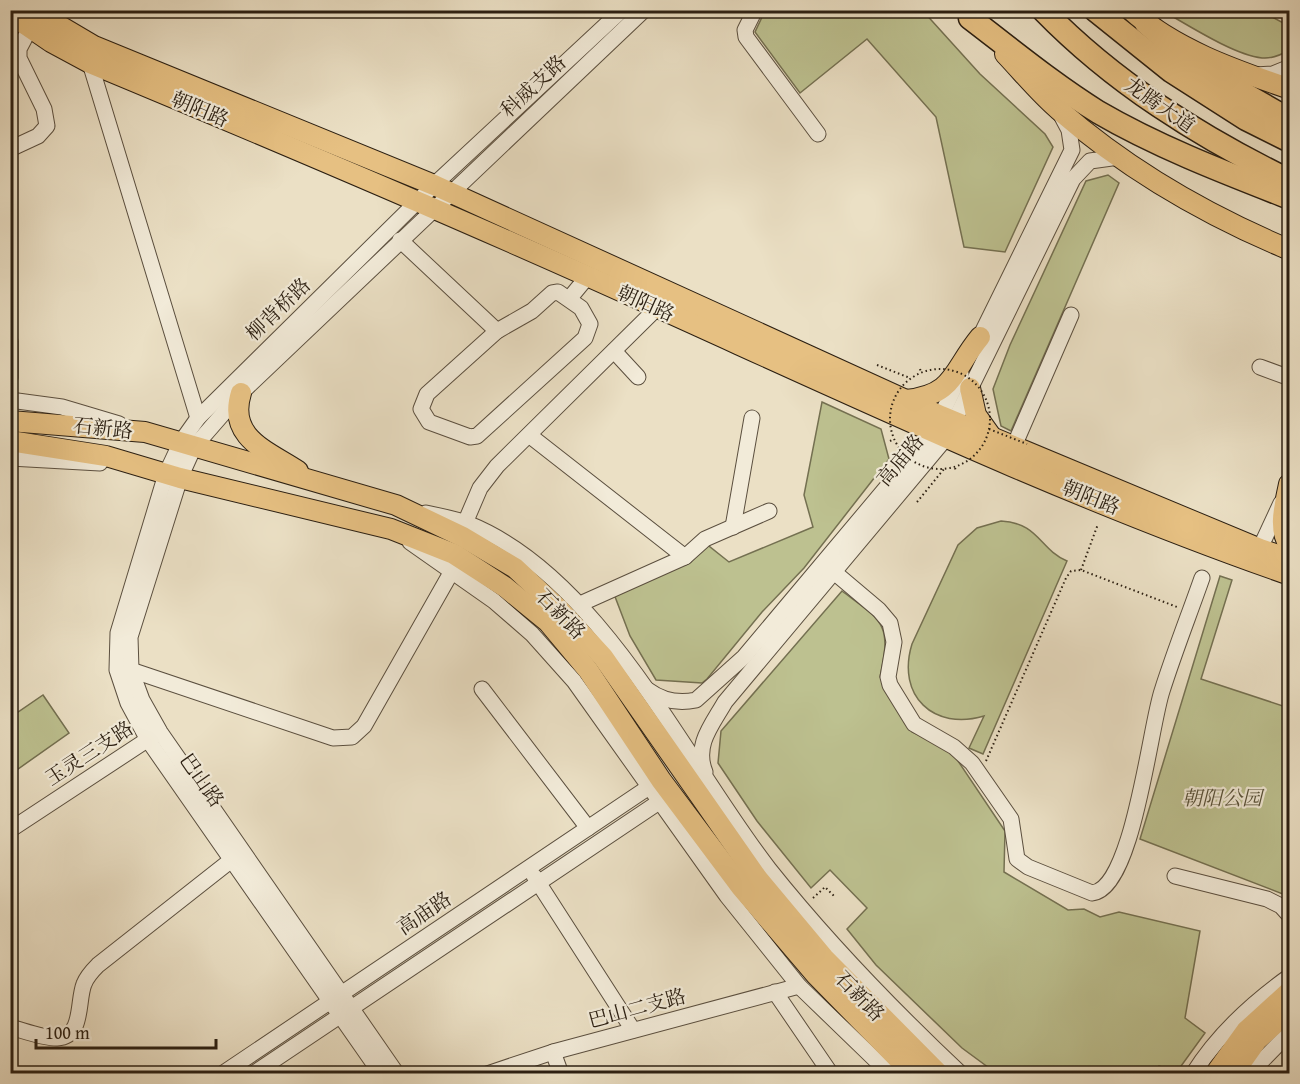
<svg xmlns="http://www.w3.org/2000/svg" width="1300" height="1084" viewBox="0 0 1300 1084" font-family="'Gentium Book Plus','Noto Serif SC',serif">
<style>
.green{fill:#bdc190;stroke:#747051;stroke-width:1.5}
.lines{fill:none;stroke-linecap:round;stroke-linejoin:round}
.minor-casing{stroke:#5b4f3f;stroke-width:17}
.major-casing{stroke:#2b1f12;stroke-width:22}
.highway-casing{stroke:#2b1f12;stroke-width:25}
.path{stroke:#2b1f12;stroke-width:2;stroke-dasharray:1.5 3;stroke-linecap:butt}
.minor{stroke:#f2ebd9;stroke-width:15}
.major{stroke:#e6c082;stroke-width:20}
.highway{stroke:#e6c082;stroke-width:22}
.path-bridge{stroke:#2b1f12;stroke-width:2;stroke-dasharray:1.5 3;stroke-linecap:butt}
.labels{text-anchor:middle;stroke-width:4.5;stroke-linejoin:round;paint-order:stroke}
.street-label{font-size:20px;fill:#2b1f12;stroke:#f2ebd9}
.park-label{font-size:20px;font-style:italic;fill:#575038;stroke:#f2ebd9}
</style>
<rect width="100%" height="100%" fill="#ebe0c5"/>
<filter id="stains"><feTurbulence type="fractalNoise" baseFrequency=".00333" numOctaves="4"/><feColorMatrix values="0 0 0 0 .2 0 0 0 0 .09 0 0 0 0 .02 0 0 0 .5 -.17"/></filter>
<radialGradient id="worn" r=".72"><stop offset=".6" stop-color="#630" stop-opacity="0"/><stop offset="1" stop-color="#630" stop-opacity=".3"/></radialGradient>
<g class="green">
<path d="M 765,11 L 923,11 L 980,74 L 1045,134 L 1053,147 L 1005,252 L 964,247 L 936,117 L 867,39 L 800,93 L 755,32 Z"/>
<path d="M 1163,11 L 1261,11 L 1289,26 L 1289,50 C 1281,55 1273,59 1262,58 C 1234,55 1188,25 1163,11 Z"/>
<path d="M 1108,175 L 1119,183 L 1011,431 L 1001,426 L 993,389 L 1010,345 L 1086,181 Z"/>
<path d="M 822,402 L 881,429 L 889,459 L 804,568 L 762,612 L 707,679 L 702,683 L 656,680 L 630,636 L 614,594 L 705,543 L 729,562 L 813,527 L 804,495 Z"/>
<path d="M 1001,521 C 1039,523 1039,549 1067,561 L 983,754 L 969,748 L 984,716 C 934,731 896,696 912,644 L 958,545 L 977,528 Z"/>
<path d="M 1220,576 L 1232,580 L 1201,679 L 1289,708 L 1289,902 L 1283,894 L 1140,839 Z"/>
<path d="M 842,591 C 883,622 892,623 880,677 L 912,732 L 942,745 L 954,755 L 1005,831 L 1004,872 L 1068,910 L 1084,909 L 1100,917 L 1119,912 L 1200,931 L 1185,1018 L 1205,1033 L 1176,1073 L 1159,1066 L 1154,1074 L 996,1073 L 962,1048 L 876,965 L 847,929 L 867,908 L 830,870 L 811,888 L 757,821 L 718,763 L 721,731 Z"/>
<path d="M 43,695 L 69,733 L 11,774 L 11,717 Z"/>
</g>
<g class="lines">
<defs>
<g id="minor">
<path d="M 755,10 L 745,30 L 746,37 L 818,134"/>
<path d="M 90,63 L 198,418"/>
<path d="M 1255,75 L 1273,74 L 1290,67"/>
<path d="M 10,149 L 38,136 L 47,126 L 44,109 L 19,58 L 19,49 L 30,28"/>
<path d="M 400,240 L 497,331"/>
<path d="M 558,292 L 581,308 L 590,324 L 585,338 L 477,436 L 470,437 L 429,422 L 421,409 L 427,394 L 497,331 L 532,311 L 552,293 Z"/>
<path d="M 569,299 L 588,276"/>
<path d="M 10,341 L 10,378"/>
<path d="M 976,345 L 1072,150 L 1069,130 L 1061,115"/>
<path d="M 614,351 L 638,377"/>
<path d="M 1260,367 L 1290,378"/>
<path d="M 10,400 L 62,407 L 119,424"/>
<path d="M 529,435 L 685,557"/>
<path d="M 1014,446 L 1071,315"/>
<path d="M 10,458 L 100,463"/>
<path d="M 426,513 C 440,516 456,519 469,524 C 601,577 685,761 769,869 C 828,943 892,1009 961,1074"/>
<path d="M 465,523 L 480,488 L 497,466 L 657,308"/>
<path d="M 733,527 L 752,418"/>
<path d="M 410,542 L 494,601 L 532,634 L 574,681 L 727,896 L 799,986 L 890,1074"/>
<path d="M 1256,557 L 1281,503"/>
<path d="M 834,572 L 879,610 L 890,623 L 894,642 L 888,677 L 890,685 L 914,724 L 954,747 L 972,763 L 1011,819 L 1017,859 L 1028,867 L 1092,893 C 1133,890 1150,726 1162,691 C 1174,653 1189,615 1202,578"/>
<path d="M 580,604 L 685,557 L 705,539 L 769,511"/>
<path d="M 131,670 L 333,738 L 352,737 L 364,726 L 452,571"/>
<path d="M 482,689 L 588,828"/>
<path d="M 648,690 C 663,701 678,704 696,700 L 744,657 L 933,432 L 961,374"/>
<path d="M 705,772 C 694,745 712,725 725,702 L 946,438 L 1073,179 L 1090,161 L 1119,157"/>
<path d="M 10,830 L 156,734"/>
<path d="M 534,876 L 633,1030"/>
<path d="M 1175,876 L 1267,899 L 1281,906 L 1290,916"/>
<path d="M 775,992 L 831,1074"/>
<path d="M 10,1027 C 25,1031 42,1038 57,1038 C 84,1037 77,1001 84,984 C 87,976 93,970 98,965 L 239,854"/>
<path d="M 553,1052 L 561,1074"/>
<path d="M 222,1074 L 649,787"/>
<path d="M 253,1074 L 659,802"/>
<path d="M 381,1074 L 148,740 L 128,703 L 117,670 L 118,633 L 166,474 L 181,442 L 198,418 L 434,185 L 622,10"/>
<path d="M 397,1074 L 160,732 L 142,700 L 131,670 L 130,637 L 180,478 L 194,447 L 241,393 L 644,10"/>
<path d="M 487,1074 L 553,1052 L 799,986"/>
<path d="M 1193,1074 C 1218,1034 1252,1003 1290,976"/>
<path d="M 1249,1074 L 1290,1032"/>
</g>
<g id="major">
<path d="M 33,10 L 94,46 L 434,185 L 941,416 L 1260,549 L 1290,559"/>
<path d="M 1131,10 C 1174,49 1235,70 1290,89"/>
<path d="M 10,14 L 51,42 L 90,63 C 280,142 469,222 656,307 C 864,401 1074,500 1290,575"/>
<path d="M 1005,54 C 1023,73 1040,94 1059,110 C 1128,170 1206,215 1290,250"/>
<path d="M 970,388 L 976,415 L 991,436"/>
<path d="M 241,393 C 227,438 268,451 298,471"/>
<path d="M 906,400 C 955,395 952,371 980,337"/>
<path d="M 10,421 L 145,432 L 396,505 L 463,537 L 515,568 L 559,609 L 603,657 L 758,879 L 824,958 L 939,1074"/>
<path d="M 10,441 L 106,456 L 180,478 L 391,529 L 454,554 L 505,587 L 548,622 L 588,670 L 661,780 L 741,887 L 816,975 L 913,1074"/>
<path d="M 1289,484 C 1285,505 1277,528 1290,547"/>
<path d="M 1215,1074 L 1246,1031 L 1290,991"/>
<path d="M 1233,1074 L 1257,1040 L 1290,1010"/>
</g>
<g id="highway">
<path d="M 1043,10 C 1114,83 1199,136 1290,181"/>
<path d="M 1095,10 L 1171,71 L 1246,119 L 1290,141"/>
<path d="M 970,18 C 1012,50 1053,84 1098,112 C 1158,147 1226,173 1290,198"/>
<path d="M 1146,23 L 1197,67 L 1290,120"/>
</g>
</defs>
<use href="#minor" class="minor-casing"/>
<use href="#major" class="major-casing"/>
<use href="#highway" class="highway-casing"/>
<g class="path">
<path d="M 877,365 L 910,378"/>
<path d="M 920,369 L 921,372"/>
<path d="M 890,441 L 894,439"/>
<path d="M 955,468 L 956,471"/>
<path d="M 917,502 L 944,469"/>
<path d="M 1081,570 L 1098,524"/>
<path d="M 986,761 L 1066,578 L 1071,571 L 1081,570 L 1177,607"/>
<path d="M 813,898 L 825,887 L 834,896"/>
</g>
<use href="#minor" class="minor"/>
<use href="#major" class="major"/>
<use href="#highway" class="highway"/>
<g class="path-bridge">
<circle cx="940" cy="419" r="50"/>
<path d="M 989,429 L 1027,444"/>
</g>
</g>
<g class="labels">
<g class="street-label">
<text transform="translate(533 86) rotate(-43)" y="7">科威支路</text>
<text transform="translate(1160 105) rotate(35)" y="7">龙腾大道</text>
<text transform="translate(200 109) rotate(23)" y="7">朝阳路</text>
<text transform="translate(646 303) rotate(24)" y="7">朝阳路</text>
<text transform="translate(278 309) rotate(-44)" y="7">柳背桥路</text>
<text transform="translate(103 428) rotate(6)" y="7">石新路</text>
<text transform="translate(900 460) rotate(-50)" y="7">高庙路</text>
<text transform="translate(1091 497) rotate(22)" y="7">朝阳路</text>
<text transform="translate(561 614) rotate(46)" y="7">石新路</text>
<text transform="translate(89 753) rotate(-33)" y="7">玉灵三支路</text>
<text transform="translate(202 780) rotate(55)" y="7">巴山路</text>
<text transform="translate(424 913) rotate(-34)" y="7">高庙路</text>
<text transform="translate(860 996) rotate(46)" y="7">石新路</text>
<text transform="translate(637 1008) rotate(-15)" y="7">巴山二支路</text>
</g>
<g class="park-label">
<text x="1222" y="805">朝阳公园</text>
</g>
</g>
<rect width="1300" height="1084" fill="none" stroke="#ebe0c5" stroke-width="36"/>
<rect x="12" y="12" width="1276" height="1060" fill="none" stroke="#2b1f12" stroke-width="3"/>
<rect x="18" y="18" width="1264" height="1048" fill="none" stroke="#2b1f12" stroke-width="1.5"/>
<path d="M36 1039v9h180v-9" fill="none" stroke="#2b1f12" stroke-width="3"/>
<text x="45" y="1039" font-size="18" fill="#2b1f12" stroke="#f2ebd9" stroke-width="4.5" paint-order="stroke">100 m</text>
<rect width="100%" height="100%" filter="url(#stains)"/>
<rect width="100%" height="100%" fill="url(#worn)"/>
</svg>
